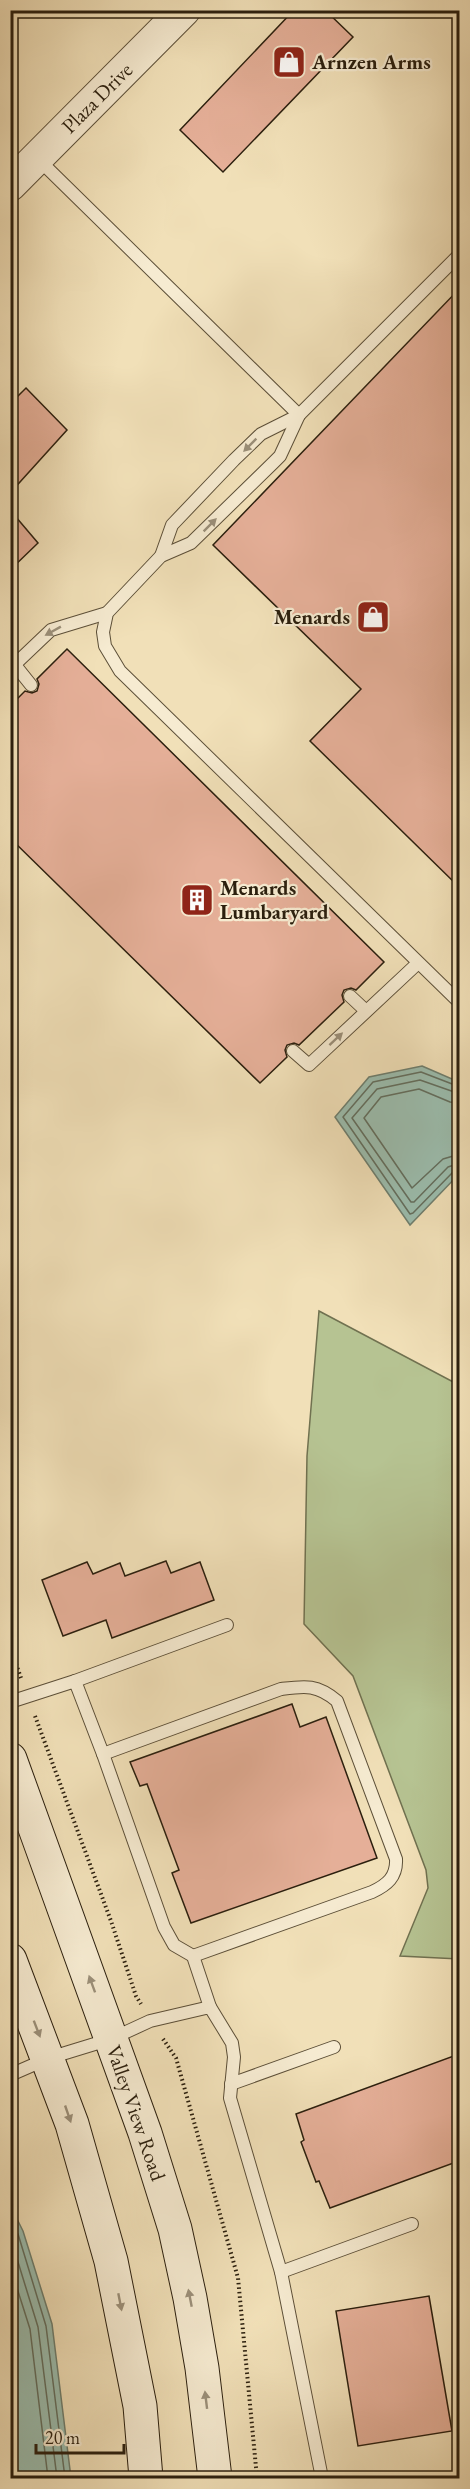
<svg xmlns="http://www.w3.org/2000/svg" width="470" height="2489" viewBox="0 0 470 2489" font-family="'EB Garamond',serif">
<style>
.green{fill:#b6c392;stroke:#707150;stroke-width:1.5}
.water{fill:#9bbdae;stroke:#6e7e6e;stroke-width:1.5}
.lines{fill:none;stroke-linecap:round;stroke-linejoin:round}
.shore{stroke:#636e5e;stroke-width:1.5}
.building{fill:#e5af98;stroke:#2b1f0e;stroke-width:1.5}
.service-casing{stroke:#5c4f38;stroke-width:14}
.tertiary-casing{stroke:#5c4f38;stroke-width:34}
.secondary-casing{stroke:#2b1f0e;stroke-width:35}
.path{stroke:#2b1f0e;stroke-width:4;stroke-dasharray:1.5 3;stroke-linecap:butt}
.service{stroke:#f6ebd1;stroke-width:12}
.tertiary{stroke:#f6ebd1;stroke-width:32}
.secondary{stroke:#f6ebd1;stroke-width:33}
.oneway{fill:#9b8f79}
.labels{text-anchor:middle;stroke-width:4.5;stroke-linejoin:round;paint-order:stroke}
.poi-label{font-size:21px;font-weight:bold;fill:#2b1f0e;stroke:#f6ebd1;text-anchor:start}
.street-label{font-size:21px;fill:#2b1f0e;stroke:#f6ebd1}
</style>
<rect width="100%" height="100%" fill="#f1e0b8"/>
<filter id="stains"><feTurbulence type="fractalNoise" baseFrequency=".00333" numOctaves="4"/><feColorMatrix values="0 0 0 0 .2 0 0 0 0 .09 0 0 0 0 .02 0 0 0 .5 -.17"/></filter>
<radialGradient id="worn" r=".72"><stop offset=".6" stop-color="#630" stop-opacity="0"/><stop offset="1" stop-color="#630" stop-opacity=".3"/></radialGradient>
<path class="green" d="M 319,1311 L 459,1385 L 459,1959 L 400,1956 L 428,1888 L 426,1870 L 353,1676 L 304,1624 L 307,1456 Z"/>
<g class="water">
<path d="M 422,1066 L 459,1082 L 459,1174 L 410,1225 L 335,1117 L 369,1077 Z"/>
<path d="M 11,2207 L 23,2231 L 52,2324 L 71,2478 L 21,2478 L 11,2464 Z"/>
</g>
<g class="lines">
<g class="shore">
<path d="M 460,1087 L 421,1072 L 373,1082 L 343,1117 L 410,1214 L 413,1213 L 453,1172 L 460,1170"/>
<path d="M 460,1094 L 420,1080 L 377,1089 L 352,1118 L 411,1202 L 414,1202 L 448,1167 L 460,1163"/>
<path d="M 460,1103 L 450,1102 L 419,1089 L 381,1097 L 364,1118 L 412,1188 L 443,1159 L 460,1154"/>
<path d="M 10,2220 L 18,2234 L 46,2326 L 65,2478"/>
<path d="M 10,2236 L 38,2327 L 57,2478"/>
<path d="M 10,2266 L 30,2329 L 48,2478"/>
</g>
</g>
<g class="building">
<path d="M 294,10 L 325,10 L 353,37 L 223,172 L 180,130 Z"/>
<path d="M 459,289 L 459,887 L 310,741 L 361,689 L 213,545 Z"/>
<path d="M 26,388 L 67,430 L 10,493 L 10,404 Z"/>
<path d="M 10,510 L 38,543 L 10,570 Z"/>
<path d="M 67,649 L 384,962 L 356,990 L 351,988 L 344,990 L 342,995 L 344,1002 L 299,1045 L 294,1043 L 287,1045 L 285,1050 L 287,1057 L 260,1083 L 10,838 L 10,706 L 25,691 L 32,693 L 37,691 L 39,684 L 37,679 Z"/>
<path d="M 166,1561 L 171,1573 L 200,1562 L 214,1600 L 112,1638 L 106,1620 L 63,1636 L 42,1580 L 87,1562 L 93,1574 L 120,1563 L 125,1576 Z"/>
<path d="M 292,1704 L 300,1727 L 326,1717 L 377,1858 L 191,1923 L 172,1873 L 179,1870 L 147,1784 L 140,1786 L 130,1762 Z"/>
<path d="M 459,2054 L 459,2161 L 330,2208 L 319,2181 L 316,2182 L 301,2142 L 304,2140 L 296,2114 Z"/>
<path d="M 429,2296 L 452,2431 L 358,2446 L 336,2311 Z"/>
</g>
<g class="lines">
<defs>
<g id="service">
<path d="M 37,158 L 299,415"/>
<path d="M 460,254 L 299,415 L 280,456 L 273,463 L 191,543 L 161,556 L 107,613 L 103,632 L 105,646 L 120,671 L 460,1003"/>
<path d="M 161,556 L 172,525 L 234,460 L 261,434 L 299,415"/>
<path d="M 15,665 L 31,685"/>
<path d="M 10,669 L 51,630 L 107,613"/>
<path d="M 350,996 L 366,1011"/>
<path d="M 293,1051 L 309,1065 L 418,963"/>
<path d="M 75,1681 L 227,1625"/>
<path d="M 10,1702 L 75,1681 L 103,1754 L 164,1927 L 174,1945 L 193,1956 L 210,2007"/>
<path d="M 103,1754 L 281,1689 C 305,1686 317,1684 337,1701 L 396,1859 C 397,1877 387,1885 372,1892 L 193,1956"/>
<path d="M 10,2075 L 49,2058 L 111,2039 L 150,2021 L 210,2007 L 232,2043 L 234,2057 L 230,2098 L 281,2272 L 322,2478"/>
<path d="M 231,2084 L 334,2047"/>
<path d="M 281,2272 L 412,2224"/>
</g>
<path id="tertiary" d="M 10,185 L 184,10"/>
<g id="secondary">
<path d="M 10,1759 L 145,2133 L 175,2229 L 190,2298 L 202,2368 L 215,2478"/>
<path d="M 10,1960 L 72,2124 L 111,2261 L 140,2406 L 146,2478"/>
</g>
</defs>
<use href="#service" class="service-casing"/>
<use href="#tertiary" class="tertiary-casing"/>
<use href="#secondary" class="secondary-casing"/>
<g class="path">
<path d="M 10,1647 L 21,1678"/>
<path d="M 35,1716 L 111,1921 L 136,1996 L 141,2004"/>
<path d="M 163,2039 L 176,2058 L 238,2278 L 257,2478"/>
</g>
<use href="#service" class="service"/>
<use href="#tertiary" class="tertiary"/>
<use href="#secondary" class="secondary"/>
</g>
<defs><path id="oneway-solid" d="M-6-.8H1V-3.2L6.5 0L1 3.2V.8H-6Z" transform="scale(1.5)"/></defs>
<g class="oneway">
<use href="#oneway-solid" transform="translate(250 445) rotate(135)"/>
<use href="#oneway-solid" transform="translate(210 525) rotate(-45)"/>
<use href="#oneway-solid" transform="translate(53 631) rotate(151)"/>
<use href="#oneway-solid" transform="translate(336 1039) rotate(-43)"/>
<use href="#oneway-solid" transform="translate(92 1984) rotate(-110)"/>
<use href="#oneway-solid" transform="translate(37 2029) rotate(69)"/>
<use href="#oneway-solid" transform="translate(68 2114) rotate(71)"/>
<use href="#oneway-solid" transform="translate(190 2298) rotate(-101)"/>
<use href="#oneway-solid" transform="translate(120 2302) rotate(79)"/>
<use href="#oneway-solid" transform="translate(206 2400) rotate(-97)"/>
</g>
<defs>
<symbol id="shop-square" viewBox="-11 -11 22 22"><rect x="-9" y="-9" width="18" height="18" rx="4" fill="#8f2418" stroke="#f6ebd1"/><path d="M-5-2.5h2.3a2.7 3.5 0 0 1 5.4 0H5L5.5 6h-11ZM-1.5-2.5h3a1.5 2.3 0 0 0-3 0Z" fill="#fff"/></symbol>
<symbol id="building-square" viewBox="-11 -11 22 22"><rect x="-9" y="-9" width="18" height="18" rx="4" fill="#8f2418" stroke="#f6ebd1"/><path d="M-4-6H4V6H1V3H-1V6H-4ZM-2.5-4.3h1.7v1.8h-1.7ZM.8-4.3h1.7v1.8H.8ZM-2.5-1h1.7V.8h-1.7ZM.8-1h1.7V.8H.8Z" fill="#fff"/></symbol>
</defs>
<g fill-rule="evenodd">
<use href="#shop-square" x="270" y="43" width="38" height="38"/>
<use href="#shop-square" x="354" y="598" width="38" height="38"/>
<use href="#building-square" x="178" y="881" width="38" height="38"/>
</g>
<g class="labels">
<g class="poi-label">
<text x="312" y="69">Arnzen Arms</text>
<text x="350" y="624" text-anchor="end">Menards</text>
<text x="220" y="895">Menards<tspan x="220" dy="24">Lumbaryard</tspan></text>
</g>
<g class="street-label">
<text transform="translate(97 98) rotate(-45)" y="7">Plaza Drive</text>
<text transform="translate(136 2113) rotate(71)" y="7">Valley View Road</text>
</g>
</g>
<rect width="470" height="2489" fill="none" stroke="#f1e0b8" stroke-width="36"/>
<rect x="12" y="12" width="446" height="2465" fill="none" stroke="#2b1f0e" stroke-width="3"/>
<rect x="18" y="18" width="434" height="2453" fill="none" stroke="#2b1f0e" stroke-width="1.5"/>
<path d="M36 2444v9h88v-9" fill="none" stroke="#2b1f0e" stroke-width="3"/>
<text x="45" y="2444" font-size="18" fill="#2b1f0e" stroke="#f6ebd1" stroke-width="4.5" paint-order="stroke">20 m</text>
<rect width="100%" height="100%" filter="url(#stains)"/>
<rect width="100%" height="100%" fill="url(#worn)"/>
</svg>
